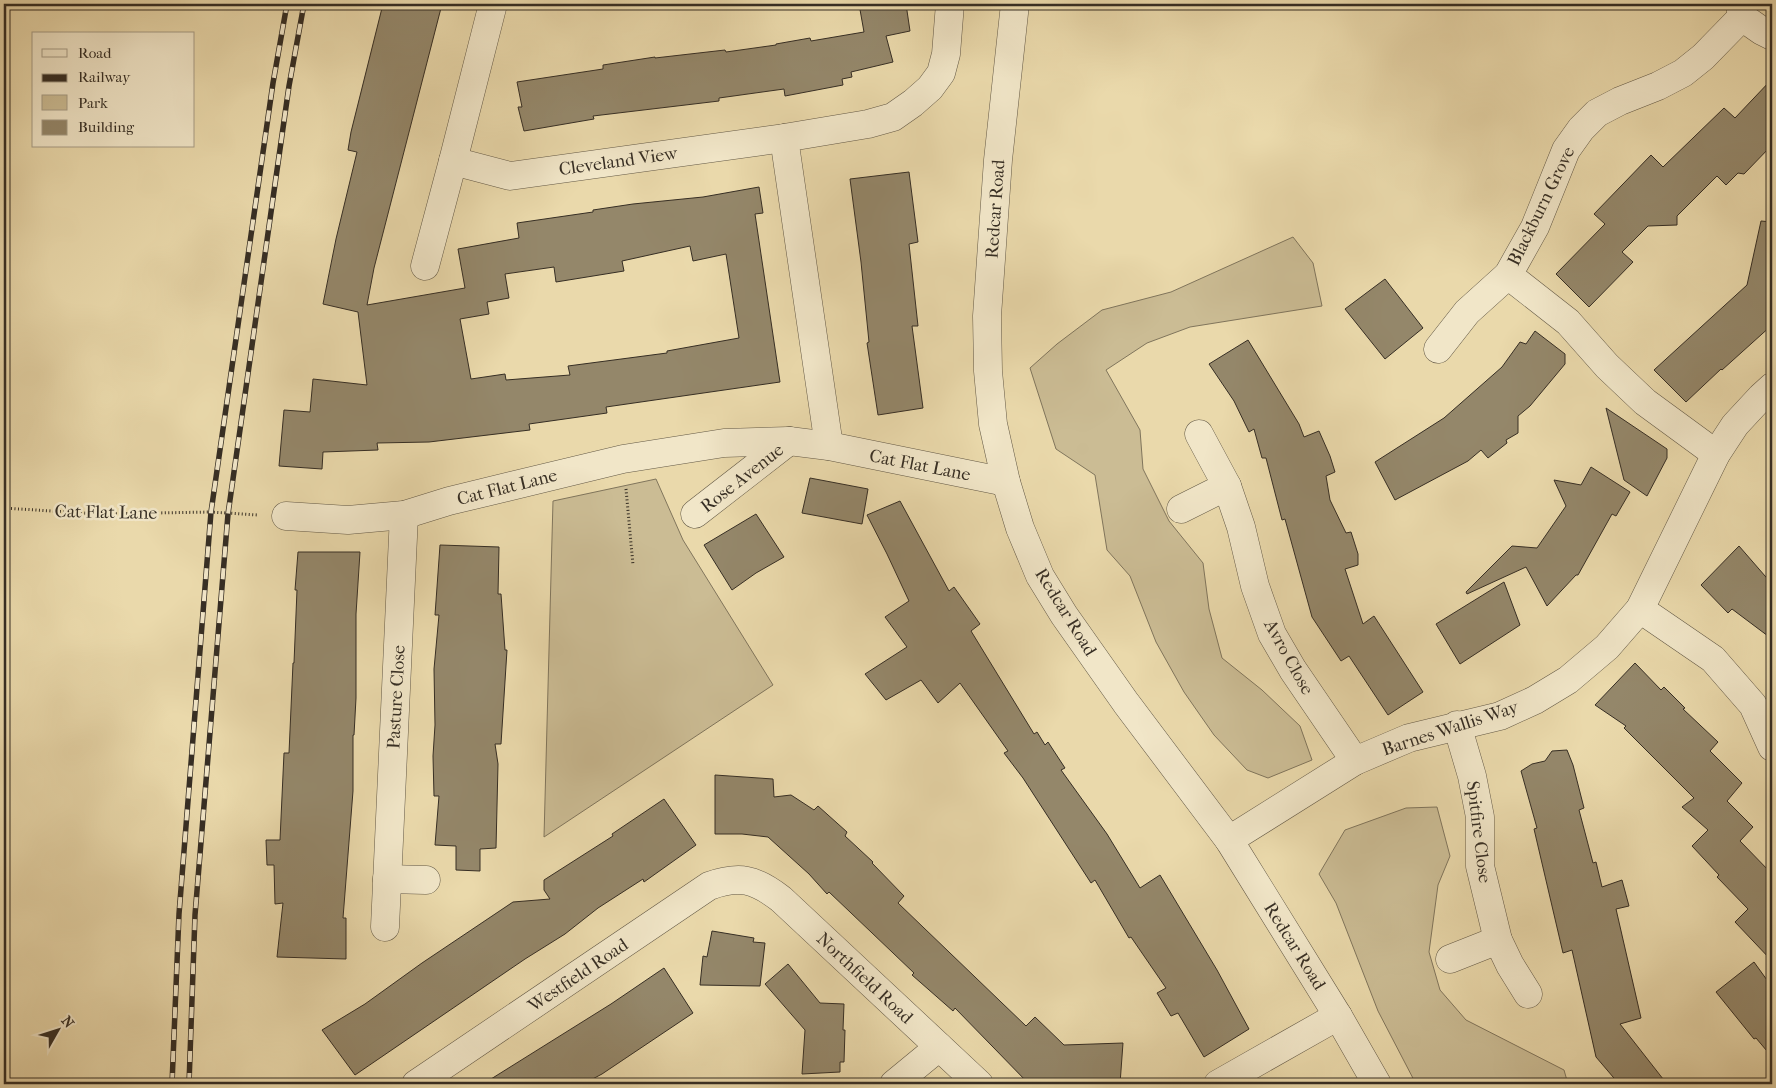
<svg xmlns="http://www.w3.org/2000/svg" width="1776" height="1088" viewBox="0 0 1776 1088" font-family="'IM FELL French Canon',serif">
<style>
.green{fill:#cbbc94;stroke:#80755c}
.building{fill:#94876a;stroke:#362e24;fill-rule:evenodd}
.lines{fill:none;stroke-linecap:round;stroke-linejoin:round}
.minor-casing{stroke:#635946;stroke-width:29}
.path{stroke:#362e24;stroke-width:3;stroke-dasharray:1 2.5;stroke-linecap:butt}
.minor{stroke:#f1e6c8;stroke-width:28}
.rail-casing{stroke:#362e24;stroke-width:5.5}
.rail{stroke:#f1e6c8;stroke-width:4;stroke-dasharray:11;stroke-linecap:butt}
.labels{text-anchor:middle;stroke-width:5;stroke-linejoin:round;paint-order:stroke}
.street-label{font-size:18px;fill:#362e24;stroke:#f1e6c8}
</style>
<rect width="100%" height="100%" fill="#ead9ab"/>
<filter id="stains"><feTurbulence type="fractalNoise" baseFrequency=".004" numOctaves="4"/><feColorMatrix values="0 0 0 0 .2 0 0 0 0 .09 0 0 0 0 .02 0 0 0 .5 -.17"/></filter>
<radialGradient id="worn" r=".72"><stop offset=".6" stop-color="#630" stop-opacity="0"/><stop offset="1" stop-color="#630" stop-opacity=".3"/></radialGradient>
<g class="green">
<path d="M 1293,237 L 1313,263 L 1322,306 L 1190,327 L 1147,343 L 1106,370 L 1140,430 L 1143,469 L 1169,521 L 1203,563 L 1209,609 L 1222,658 L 1262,690 L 1300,726 L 1312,760 L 1268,778 L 1247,770 L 1214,735 L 1184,692 L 1156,642 L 1130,576 L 1107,550 L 1095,475 L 1056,449 L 1030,368 L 1057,344 L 1102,310 L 1171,292 Z"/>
<path d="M 656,479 L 683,540 L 773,685 L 544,837 L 553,501 Z"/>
<path d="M 1437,807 L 1450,856 L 1438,885 L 1429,952 L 1440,990 L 1466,1020 L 1564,1070 L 1568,1084 L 1416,1084 L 1378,1011 L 1336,903 L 1319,874 L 1345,830 L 1406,808 Z"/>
</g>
<g class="building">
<path d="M 383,4 L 426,4 L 441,8 L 374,268 L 367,305 L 465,288 L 458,249 L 519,238 L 517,223 L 593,212 L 593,210 L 633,204 L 703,197 L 759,187 L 763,213 L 755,214 L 780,382 L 606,407 L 607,413 L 529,424 L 530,430 L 429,442 L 377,443 L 378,450 L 323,452 L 322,469 L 279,466 L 284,410 L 310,412 L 313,379 L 367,385 L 358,312 L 323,304 L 336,239 L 357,152 L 348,150 L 351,132 ZM 690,246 L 693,261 L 726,254 L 739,338 L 667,351 L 667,353 L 568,366 L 570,375 L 506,380 L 505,374 L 471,379 L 460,319 L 489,314 L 487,302 L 509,298 L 505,274 L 554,267 L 556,282 L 624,271 L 622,261 Z"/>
<path d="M 859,4 L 906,4 L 910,31 L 886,36 L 893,62 L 851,72 L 852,77 L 842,79 L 843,85 L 785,96 L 784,89 L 719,98 L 719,101 L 593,116 L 594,119 L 524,131 L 518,107 L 522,107 L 517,82 L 603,69 L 603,65 L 655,57 L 655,58 L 725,50 L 726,52 L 776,45 L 776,44 L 810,38 L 811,41 L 864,32 Z"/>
<path d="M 1772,79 L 1772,145 L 1744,174 L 1738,173 L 1726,185 L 1717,176 L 1677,216 L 1677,225 L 1648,226 L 1622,252 L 1633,262 L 1589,307 L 1556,274 L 1605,224 L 1594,214 L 1651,155 L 1663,167 L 1724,108 L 1735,118 Z"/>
<path d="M 909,172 L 918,242 L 909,244 L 918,326 L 912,326 L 923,408 L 878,415 L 867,343 L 869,342 L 861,262 L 850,179 Z"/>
<path d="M 1761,221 L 1772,222 L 1772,325 L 1722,370 L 1721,369 L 1686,402 L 1654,370 L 1747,285 Z"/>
<path d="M 1385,279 L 1423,328 L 1385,359 L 1345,309 Z"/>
<path d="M 1535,331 L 1565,354 L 1565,364 L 1530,406 L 1518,416 L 1518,433 L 1506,440 L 1507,443 L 1488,458 L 1481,450 L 1468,461 L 1395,500 L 1375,462 L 1444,418 L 1502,367 L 1520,342 L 1526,344 Z"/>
<path d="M 1248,340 L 1299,424 L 1304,437 L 1319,431 L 1330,456 L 1335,472 L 1326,476 L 1330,500 L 1346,533 L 1351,532 L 1358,554 L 1358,565 L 1345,569 L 1363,624 L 1374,616 L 1423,692 L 1388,715 L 1349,656 L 1341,661 L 1312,617 L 1285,519 L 1282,520 L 1266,458 L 1262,458 L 1254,429 L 1249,432 L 1234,401 L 1209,364 Z"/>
<path d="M 1606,408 L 1667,449 L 1667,458 L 1647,496 L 1624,480 Z"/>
<path d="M 1591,467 L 1630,492 L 1616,516 L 1612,514 L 1578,575 L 1576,575 L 1547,606 L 1526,567 L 1467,594 L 1466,592 L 1512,546 L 1537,548 L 1566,506 L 1554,480 L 1581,485 Z"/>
<path d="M 810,478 L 868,489 L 862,524 L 802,513 Z"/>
<path d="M 900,501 L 949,591 L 954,587 L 980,624 L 971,631 L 1034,734 L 1037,732 L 1045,745 L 1048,742 L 1065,768 L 1061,770 L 1107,834 L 1140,888 L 1160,875 L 1217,970 L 1249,1029 L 1204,1057 L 1178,1013 L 1171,1016 L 1157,993 L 1166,988 L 1131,937 L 1129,938 L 1095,880 L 1091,883 L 1023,778 L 1004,753 L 1008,751 L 960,683 L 938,703 L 921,680 L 886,700 L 865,674 L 907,647 L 885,617 L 909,601 L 887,554 L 867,515 Z"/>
<path d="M 756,514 L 784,557 L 756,573 L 732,590 L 704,545 Z"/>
<path d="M 440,545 L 499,547 L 498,594 L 501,594 L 505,650 L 507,650 L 501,744 L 495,744 L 498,764 L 496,848 L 480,849 L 480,871 L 456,870 L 456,846 L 435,845 L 439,796 L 434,796 L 433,756 L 435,725 L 434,669 L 439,615 L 435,615 Z"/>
<path d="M 1739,546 L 1772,584 L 1772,639 L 1732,609 L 1728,613 L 1701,585 Z"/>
<path d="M 298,552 L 360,552 L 356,614 L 356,698 L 354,735 L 353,735 L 353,791 L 343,918 L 346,918 L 346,959 L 277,957 L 283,903 L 275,904 L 274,865 L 267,865 L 266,840 L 280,840 L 284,753 L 289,753 L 293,663 L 294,663 L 297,590 L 295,590 Z"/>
<path d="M 1504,582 L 1520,625 L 1460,664 L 1436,624 Z"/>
<path d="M 1635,663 L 1661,690 L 1664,687 L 1685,708 L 1683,709 L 1718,742 L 1710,751 L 1742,783 L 1727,801 L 1753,827 L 1740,841 L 1772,874 L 1772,961 L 1735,922 L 1748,909 L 1717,877 L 1719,875 L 1692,846 L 1708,830 L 1682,807 L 1694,798 L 1624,728 L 1626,726 L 1595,705 Z"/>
<path d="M 1567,750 L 1573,765 L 1584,808 L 1579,810 L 1593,863 L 1596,862 L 1602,887 L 1622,880 L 1629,906 L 1616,909 L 1641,1018 L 1620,1024 L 1667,1084 L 1619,1084 L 1596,1057 L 1572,950 L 1563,953 L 1534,829 L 1537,828 L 1521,771 L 1532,764 L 1545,761 L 1552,751 Z"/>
<path d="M 715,775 L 773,779 L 774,797 L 791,795 L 814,810 L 818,806 L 847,832 L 845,836 L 873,862 L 872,863 L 904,896 L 898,903 L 1026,1026 L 1035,1017 L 1064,1045 L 1123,1043 L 1120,1084 L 1029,1084 L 955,1008 L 953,1011 L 912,975 L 914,973 L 829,892 L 827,894 L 809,874 L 768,837 L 742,834 L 715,834 Z"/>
<path d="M 664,799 L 696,845 L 644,882 L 643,879 L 598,908 L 565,934 L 525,959 L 355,1075 L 322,1030 L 365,1004 L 422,963 L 513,902 L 550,899 L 544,890 L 544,880 L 613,836 L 612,834 Z"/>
<path d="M 712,931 L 754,938 L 753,942 L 765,943 L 760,986 L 700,985 L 703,956 L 707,957 Z"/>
<path d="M 1754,962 L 1772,987 L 1772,1057 L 1756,1038 L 1754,1039 L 1716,992 Z"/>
<path d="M 788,964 L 820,1003 L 844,1004 L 843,1030 L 845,1030 L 844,1062 L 840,1062 L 840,1072 L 802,1074 L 805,1030 L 765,984 Z"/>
<path d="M 664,968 L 693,1013 L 602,1074 L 583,1084 L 483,1084 L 611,1004 Z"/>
</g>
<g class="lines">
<defs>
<g id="minor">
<path d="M 1015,4 L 998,160 L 987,316 L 988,371 L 993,424 L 1006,482 L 1020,528 L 1040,576 L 1064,615 L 1126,703 L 1229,840 L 1338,1016 L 1377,1084"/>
<path d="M 1740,4 L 1742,17 L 1762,31 L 1772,36"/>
<path d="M 784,138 L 829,446"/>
<path d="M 453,161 L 510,176 L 784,138 L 868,124 L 893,117 L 913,103 L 930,88 L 941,73 L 946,54 L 950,4"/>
<path d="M 425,266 L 453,161 L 493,4"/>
<path d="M 1508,275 L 1568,322 L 1607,366 L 1645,402 L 1716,454"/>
<path d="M 1438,349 L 1467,312 L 1508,275 L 1535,227 L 1566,150 L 1581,129 L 1597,113 L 1620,101 L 1658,86 L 1683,73 L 1703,57 L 1742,17"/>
<path d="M 1199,434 L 1227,486 L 1241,527 L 1255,586 L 1272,634 L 1293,670 L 1355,761"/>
<path d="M 1181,509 L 1227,486"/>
<path d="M 695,514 L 789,441"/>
<path d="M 286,516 L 348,520 L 404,515 L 449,501 L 623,459 L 724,443 L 789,441 L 829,446 L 1006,482"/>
<path d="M 1640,609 L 1713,659 L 1753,705 L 1772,747"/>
<path d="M 1457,725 L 1472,776 L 1480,817 L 1480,866 L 1498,940 L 1510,965 L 1528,994"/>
<path d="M 1229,840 L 1355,761 L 1409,738 L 1500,716 L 1535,700 L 1568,680 L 1607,647 L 1640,609 L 1716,454 L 1735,425 L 1761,397 L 1772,387"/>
<path d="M 387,879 L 426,880"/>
<path d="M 385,927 L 404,515"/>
<path d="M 1450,959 L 1498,940"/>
<path d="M 416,1084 L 709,886 C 740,875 755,879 781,899 L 979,1084"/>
<path d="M 894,1084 L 939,1047"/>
<path d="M 1218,1084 L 1338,1016"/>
</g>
</defs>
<use href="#minor" class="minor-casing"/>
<g class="path">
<path d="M 626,489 L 633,565"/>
<path d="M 4,508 L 99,514 L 211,512 L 258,515"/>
</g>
<use href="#minor" class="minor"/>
<defs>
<g id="rail">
<path d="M 172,1084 L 179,914 L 211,512 L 273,83 L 287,4"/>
<path d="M 189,1084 L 195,915 L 228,514 L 289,86 L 304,4"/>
</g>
</defs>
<use href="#rail" class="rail-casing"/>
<use href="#rail" class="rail"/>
</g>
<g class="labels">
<g class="street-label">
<text transform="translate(618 161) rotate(-8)" y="6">Cleveland View</text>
<text transform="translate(1541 206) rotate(-64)" y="6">Blackburn Grove</text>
<text transform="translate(995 209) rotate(-86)" y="6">Redcar Road</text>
<text transform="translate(920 465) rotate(11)" y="6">Cat Flat Lane</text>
<text transform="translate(742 478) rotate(-38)" y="6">Rose Avenue</text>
<text transform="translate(507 487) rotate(-14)" y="6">Cat Flat Lane</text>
<text transform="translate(106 512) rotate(1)" y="6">Cat Flat Lane</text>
<text transform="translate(1066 612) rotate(58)" y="6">Redcar Road</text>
<text transform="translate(1289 657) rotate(61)" y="6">Avro Close</text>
<text transform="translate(396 697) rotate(-87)" y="6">Pasture Close</text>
<text transform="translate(1450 728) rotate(-18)" y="6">Barnes Wallis Way</text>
<text transform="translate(1479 832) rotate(83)" y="6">Spitfire Close</text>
<text transform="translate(1295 946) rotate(58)" y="6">Redcar Road</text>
<text transform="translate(578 975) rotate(-34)" y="6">Westfield Road</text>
<text transform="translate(865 978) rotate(43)" y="6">Northfield Road</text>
</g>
</g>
<rect width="1776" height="1088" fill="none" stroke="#ead9ab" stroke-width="20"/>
<rect x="5" y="5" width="1766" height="1078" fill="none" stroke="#362e24" stroke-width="2.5"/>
<rect x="10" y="10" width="1756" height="1068" fill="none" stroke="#362e24"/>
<rect x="32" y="32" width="162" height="115" fill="#f1e6c8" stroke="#a69c86"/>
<rect x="42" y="49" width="25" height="8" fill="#f1e6c8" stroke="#a69c86"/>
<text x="78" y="58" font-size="15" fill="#362e24">Road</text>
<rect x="42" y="74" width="25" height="8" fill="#362e24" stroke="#a69c86"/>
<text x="78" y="82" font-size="15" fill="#362e24">Railway</text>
<rect x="42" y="95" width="25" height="15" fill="#cbbc94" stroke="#a69c86"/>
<text x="78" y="108" font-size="15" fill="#362e24">Park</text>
<rect x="42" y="120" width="25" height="15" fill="#94876a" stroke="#a69c86"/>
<text x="78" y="132" font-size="15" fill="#362e24">Building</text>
<g transform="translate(58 1030) rotate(51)" stroke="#f1e6c8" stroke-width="4" paint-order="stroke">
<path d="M0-4L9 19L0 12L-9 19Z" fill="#362e24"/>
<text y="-8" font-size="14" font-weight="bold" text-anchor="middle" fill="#362e24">N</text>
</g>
<rect width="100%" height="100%" filter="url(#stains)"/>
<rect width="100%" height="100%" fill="url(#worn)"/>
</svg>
